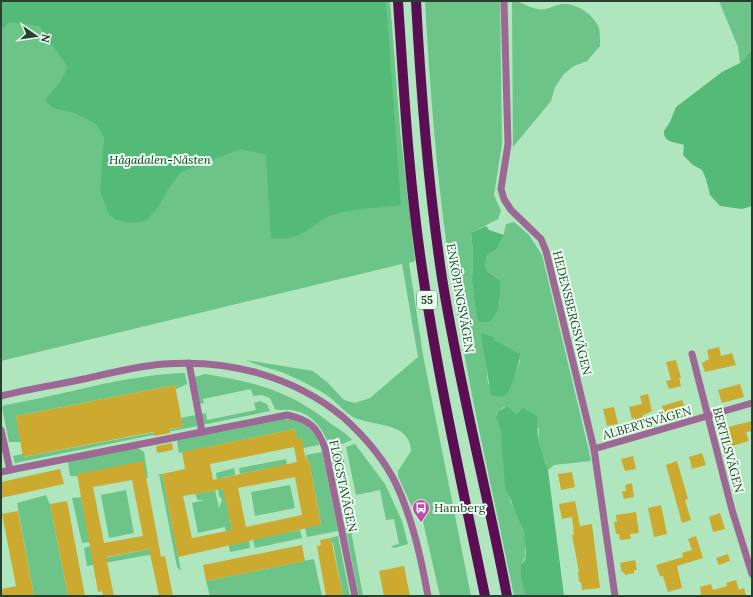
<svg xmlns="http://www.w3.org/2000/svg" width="753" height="597" viewBox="0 0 753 597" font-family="Lora,serif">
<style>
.green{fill:#6cc488;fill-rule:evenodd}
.forest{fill:#53bb77}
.building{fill:#ccaa2f;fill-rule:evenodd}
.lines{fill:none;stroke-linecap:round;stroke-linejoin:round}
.minor{stroke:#9d6994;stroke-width:7}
.primary{stroke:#5b0e54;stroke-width:10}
.labels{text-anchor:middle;stroke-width:4;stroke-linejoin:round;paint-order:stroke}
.shield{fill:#e8feee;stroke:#627868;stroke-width:1}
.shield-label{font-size:11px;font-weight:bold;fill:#293f2f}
.park-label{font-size:12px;font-style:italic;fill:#0a361c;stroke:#e8feee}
.street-label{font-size:12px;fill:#293f2f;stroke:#e8feee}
.poi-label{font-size:12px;fill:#293f2f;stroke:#e8feee;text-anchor:start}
</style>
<rect width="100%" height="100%" fill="#b0e6be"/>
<g class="green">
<path d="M 1,1 L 390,1 L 400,129 L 415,261 L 409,263 L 423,355 L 471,596 L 440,596 L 422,517 L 417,518 L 398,476 L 398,471 L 411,451 C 410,421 373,427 353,417 C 343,411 335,400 325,394 C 310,385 291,375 275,370 C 265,367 256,365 246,360 L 313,371 L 327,382 L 344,400 L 355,403 L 370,398 L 418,357 L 402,264 L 1,361 Z"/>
<path d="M 425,1 L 500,1 L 502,144 L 494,195 L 501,211 L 498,219 L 471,233 L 473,252 L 472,281 L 477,319 L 495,314 L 500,302 L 500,280 L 488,272 L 485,266 L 487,255 L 497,249 L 503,237 L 506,224 L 514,222 L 529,235 L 542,255 L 589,451 L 591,461 L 554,465 L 548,470 L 538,440 L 539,429 L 520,410 L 516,414 L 507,406 L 502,408 L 496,415 L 501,433 L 510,501 C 519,515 527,537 525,554 C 525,560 521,563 521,568 C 521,578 524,587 525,596 L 514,596 C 492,487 466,379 450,269 C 437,180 430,91 425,1 ZM 483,333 L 494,337 L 494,340 L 508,349 L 517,352 L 520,361 L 510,386 L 488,384 C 487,367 483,350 483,333 Z"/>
<path d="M 512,1 C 522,1 528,8 538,9 C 546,11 554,5 562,4 C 577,3 593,14 599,28 C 600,33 600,41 600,46 L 587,61 L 574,66 L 564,74 L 555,87 L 551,101 L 513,147 Z"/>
<path d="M 719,1 L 752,1 L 752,50 L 740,63 L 738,47 Z"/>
<path d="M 185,373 L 187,384 L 176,389 L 175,385 L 16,416 L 21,442 L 9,442 L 2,407 L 5,405 C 65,395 123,375 185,373 Z"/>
<path d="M 205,374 C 255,382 290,391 330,423 C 337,428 346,433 352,440 L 342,444 L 328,442 C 320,425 311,413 291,410 C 286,409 280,411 275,409 L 270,398 L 262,395 L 253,396 L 251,389 L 203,399 L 204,403 L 200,404 L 195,377 Z"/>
<path d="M 260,401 L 267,404 L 270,411 L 202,425 L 201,414 L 206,413 L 207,420 L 256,410 L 254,403 Z"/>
<path d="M 196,415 L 197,426 L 15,463 L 13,456 L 23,454 L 24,457 L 183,427 L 181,418 Z"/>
<path d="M 281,419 C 298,419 315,427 319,445 L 303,448 L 302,439 L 297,439 L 295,429 L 179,453 L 177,442 L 178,440 Z"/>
<path d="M 355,444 L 385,484 L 402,521 L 408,544 L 394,548 L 391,546 L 399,544 L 394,519 L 386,520 L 380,490 L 356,495 L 346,447 Z"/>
<path d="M 138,448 L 144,452 L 148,478 L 70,476 L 68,463 L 69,461 Z"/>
<path d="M 332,448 L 337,448 L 342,452 L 351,496 L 345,498 L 363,596 L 359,596 L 330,450 Z"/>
<path d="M 322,452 L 338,531 L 307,537 L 305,528 L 321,524 L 309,460 L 307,461 L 306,455 Z"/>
<path d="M 286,459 L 287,465 L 240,474 L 239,468 Z"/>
<path d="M 234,468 L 235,475 L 221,478 L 235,543 L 249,540 L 250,548 L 230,552 L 225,527 L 198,533 L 192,503 L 205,500 L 198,500 L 195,494 L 215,490 L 219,508 L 222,500 L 219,496 L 216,473 Z"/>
<path d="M 159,474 L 162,474 L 181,571 L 177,567 Z"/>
<path d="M 290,485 L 295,508 L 255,516 L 251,492 Z"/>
<path d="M 126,490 L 134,533 L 109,538 L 101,495 Z"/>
<path d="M 46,495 L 50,504 L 68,596 L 34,596 L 17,503 Z"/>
<path d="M 81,497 L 90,542 L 82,543 L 72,498 Z"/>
<path d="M 300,530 L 302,538 L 255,548 L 253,539 Z"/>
<path d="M 338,536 L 350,596 L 343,596 L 333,543 L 331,543 L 330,538 Z"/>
<path d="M 91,546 L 94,560 L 159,547 L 160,553 L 87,566 L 84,548 Z"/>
<path d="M 314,559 L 322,596 L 210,596 L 206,581 Z"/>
</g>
<g class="forest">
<path d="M 1,1 L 386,1 L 401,205 C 381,208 359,208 339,213 C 311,219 307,243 271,238 L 266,155 L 241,149 L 181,172 L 169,188 L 158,207 L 146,221 L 132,223 L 116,220 L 109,215 L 100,190 L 104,137 L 96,124 L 75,113 L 53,108 L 45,100 L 60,82 L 68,67 L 39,26 L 9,22 L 1,31 Z"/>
<path d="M 752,50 L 752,206 L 742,209 L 720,206 L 710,195 L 706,179 L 702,170 L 693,165 L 683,155 L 684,145 C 676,142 663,143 664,131 L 670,122 L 676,107 L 722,72 L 740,63 Z"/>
<path d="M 486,226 L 489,230 L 504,235 L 497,249 L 487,255 L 485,266 L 488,272 L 500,280 C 500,295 502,311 489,322 L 481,322 L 477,320 L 472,281 L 473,252 L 471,233 Z"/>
<path d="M 483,333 L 494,337 L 494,340 L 520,354 C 520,361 511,389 507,394 C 502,398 497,396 491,395 L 481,335 Z"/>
<path d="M 507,406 L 516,414 L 523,408 L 537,416 L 538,440 L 548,470 L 564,596 L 525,596 L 521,576 L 521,565 L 525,560 L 526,551 L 523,530 L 505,486 L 501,433 L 496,416 L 499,411 Z"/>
</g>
<g class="building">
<path d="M 719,347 L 721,356 L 732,353 L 736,365 L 705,372 L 702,363 L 709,359 L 707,350 Z"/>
<path d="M 676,360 L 681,378 L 679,378 L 681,386 L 669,389 L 666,381 L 671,380 L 666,362 Z"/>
<path d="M 740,384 L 744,397 L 722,403 L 718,390 Z"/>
<path d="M 175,385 L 183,427 L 169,429 L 170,433 L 154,436 L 153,432 L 23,457 L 16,416 Z"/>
<path d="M 648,394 L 652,411 L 642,416 L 643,419 L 636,421 L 635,418 L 632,419 L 629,407 L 642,404 L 640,396 Z"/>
<path d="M 682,400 L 686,411 L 666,417 L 662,406 Z"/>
<path d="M 614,407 L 618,424 L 607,426 L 603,409 Z"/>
<path d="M 752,421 L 752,431 L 746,432 L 749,441 L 725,448 L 721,432 L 724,431 L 724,428 Z"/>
<path d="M 295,429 L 297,439 L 302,439 L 305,456 L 307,461 L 309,460 L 321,525 L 178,557 L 162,474 L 185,469 L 182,452 ZM 294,447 L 297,462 L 213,480 L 210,464 ZM 295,477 L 302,515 L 246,527 L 238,488 ZM 223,489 L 232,530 L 192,538 L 183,496 Z"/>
<path d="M 172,443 L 173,450 L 157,453 L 156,446 Z"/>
<path d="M 702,453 L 706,465 L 692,469 L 689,457 Z"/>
<path d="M 633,456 L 636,469 L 625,471 L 621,459 Z"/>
<path d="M 143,461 L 161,557 L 165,556 L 173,596 L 159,596 L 149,549 L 106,557 L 114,596 L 103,596 L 102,591 L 98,592 L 77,474 ZM 132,480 L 143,536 L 104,543 L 93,487 Z"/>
<path d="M 677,461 L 688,499 L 685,500 L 691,520 L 682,523 L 666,465 Z"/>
<path d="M 60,469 L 64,484 L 1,498 L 1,482 Z"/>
<path d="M 572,472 L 575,487 L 561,490 L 558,474 Z"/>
<path d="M 632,483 L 634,497 L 624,499 L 622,491 L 626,491 L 625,485 Z"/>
<path d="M 67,501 L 85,596 L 68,596 L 50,504 Z"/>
<path d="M 575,501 L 580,526 L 592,524 L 600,588 L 582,590 L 581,582 L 579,582 L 578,572 L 579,572 L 572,535 L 574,535 L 572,517 L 562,519 L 559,504 Z"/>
<path d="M 661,505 L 667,534 L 654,537 L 648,508 Z"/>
<path d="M 18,511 L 34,596 L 1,596 L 1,589 L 16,586 L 2,514 Z"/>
<path d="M 636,512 L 639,533 L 630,534 L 631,539 L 620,540 L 619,534 L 616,534 L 614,522 L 617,522 L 616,515 Z"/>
<path d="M 720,513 L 725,529 L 713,532 L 709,517 Z"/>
<path d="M 696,536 L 703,558 L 677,566 L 682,588 L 668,592 L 663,576 L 660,576 L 656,565 L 683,557 L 682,553 L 692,550 L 688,539 Z"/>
<path d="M 330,538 L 331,543 L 332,543 L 343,596 L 326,596 L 317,546 L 321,545 L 320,540 Z"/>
<path d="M 302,545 L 305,561 L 206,581 L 203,565 Z"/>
<path d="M 728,554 L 730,561 L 719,565 L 716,558 Z"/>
<path d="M 635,560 L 637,570 L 634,570 L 634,573 L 625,575 L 624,572 L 622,573 L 620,563 Z"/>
<path d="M 404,566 L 410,596 L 384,596 L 379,571 Z"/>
<path d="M 736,580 L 739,590 L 744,588 L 746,595 L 699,596 L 701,594 L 700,587 L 711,584 L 713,590 L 727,586 L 726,583 Z"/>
</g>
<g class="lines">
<g class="minor">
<path d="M 504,1 L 508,144 L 501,189 L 504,199 L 511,210 L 541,239 L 546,251 L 594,449 L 615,596"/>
<path d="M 692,354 L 732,510 L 752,574"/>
<path d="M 1,396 C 28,389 56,385 84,379 C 110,373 137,366 164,364 C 228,359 293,376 343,417 C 364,436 385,460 397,486 C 413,521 421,558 428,596"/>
<path d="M 1,430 L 10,470 L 1,472"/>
<path d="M 202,432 L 287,415 C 310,420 317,427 325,448 L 355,596"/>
<path d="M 594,449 L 752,403"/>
<path d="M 10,470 L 202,432 L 189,363"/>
</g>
<g class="primary">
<path d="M 398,1 C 404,93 409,184 423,275 C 439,383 463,489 485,596"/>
<path d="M 416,1 C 421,94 428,186 442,278 C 459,385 487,490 507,596"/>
</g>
</g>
<defs>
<symbol id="bus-pin" viewBox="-11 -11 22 30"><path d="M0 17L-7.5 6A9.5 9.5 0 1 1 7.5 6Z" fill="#ba4dac" stroke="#e8feee"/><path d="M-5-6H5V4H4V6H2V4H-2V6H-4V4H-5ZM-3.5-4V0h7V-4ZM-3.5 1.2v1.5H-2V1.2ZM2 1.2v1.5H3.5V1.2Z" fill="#fff"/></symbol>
</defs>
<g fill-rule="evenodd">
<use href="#bus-pin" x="411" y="498" width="20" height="27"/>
</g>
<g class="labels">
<rect class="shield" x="417" y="291" width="20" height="18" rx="3"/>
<g class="shield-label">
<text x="427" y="304">55</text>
</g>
<g class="park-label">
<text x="160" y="164">Hågadalen-Nåsten</text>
</g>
<g class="street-label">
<text transform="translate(460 298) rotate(80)" y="4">ENKÖPINGSVÄGEN</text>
<text transform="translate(572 313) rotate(76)" y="4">HEDENSBERGSVÄGEN</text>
<text transform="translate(647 423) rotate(-16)" y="4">ALBERTSVÄGEN</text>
<text transform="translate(728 450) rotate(75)" y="4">BERTILSVÄGEN</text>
<text transform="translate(343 486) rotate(78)" y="4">FLOGSTAVÄGEN</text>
</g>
<g class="poi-label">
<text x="434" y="512">Hamberg</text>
</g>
</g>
<rect width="753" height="597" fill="none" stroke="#293f2f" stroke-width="4"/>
<g transform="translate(36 36) rotate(103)" stroke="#e8feee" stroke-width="3" paint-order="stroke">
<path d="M0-3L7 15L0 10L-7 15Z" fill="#293f2f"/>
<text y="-6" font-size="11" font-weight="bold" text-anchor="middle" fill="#293f2f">N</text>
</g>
</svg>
